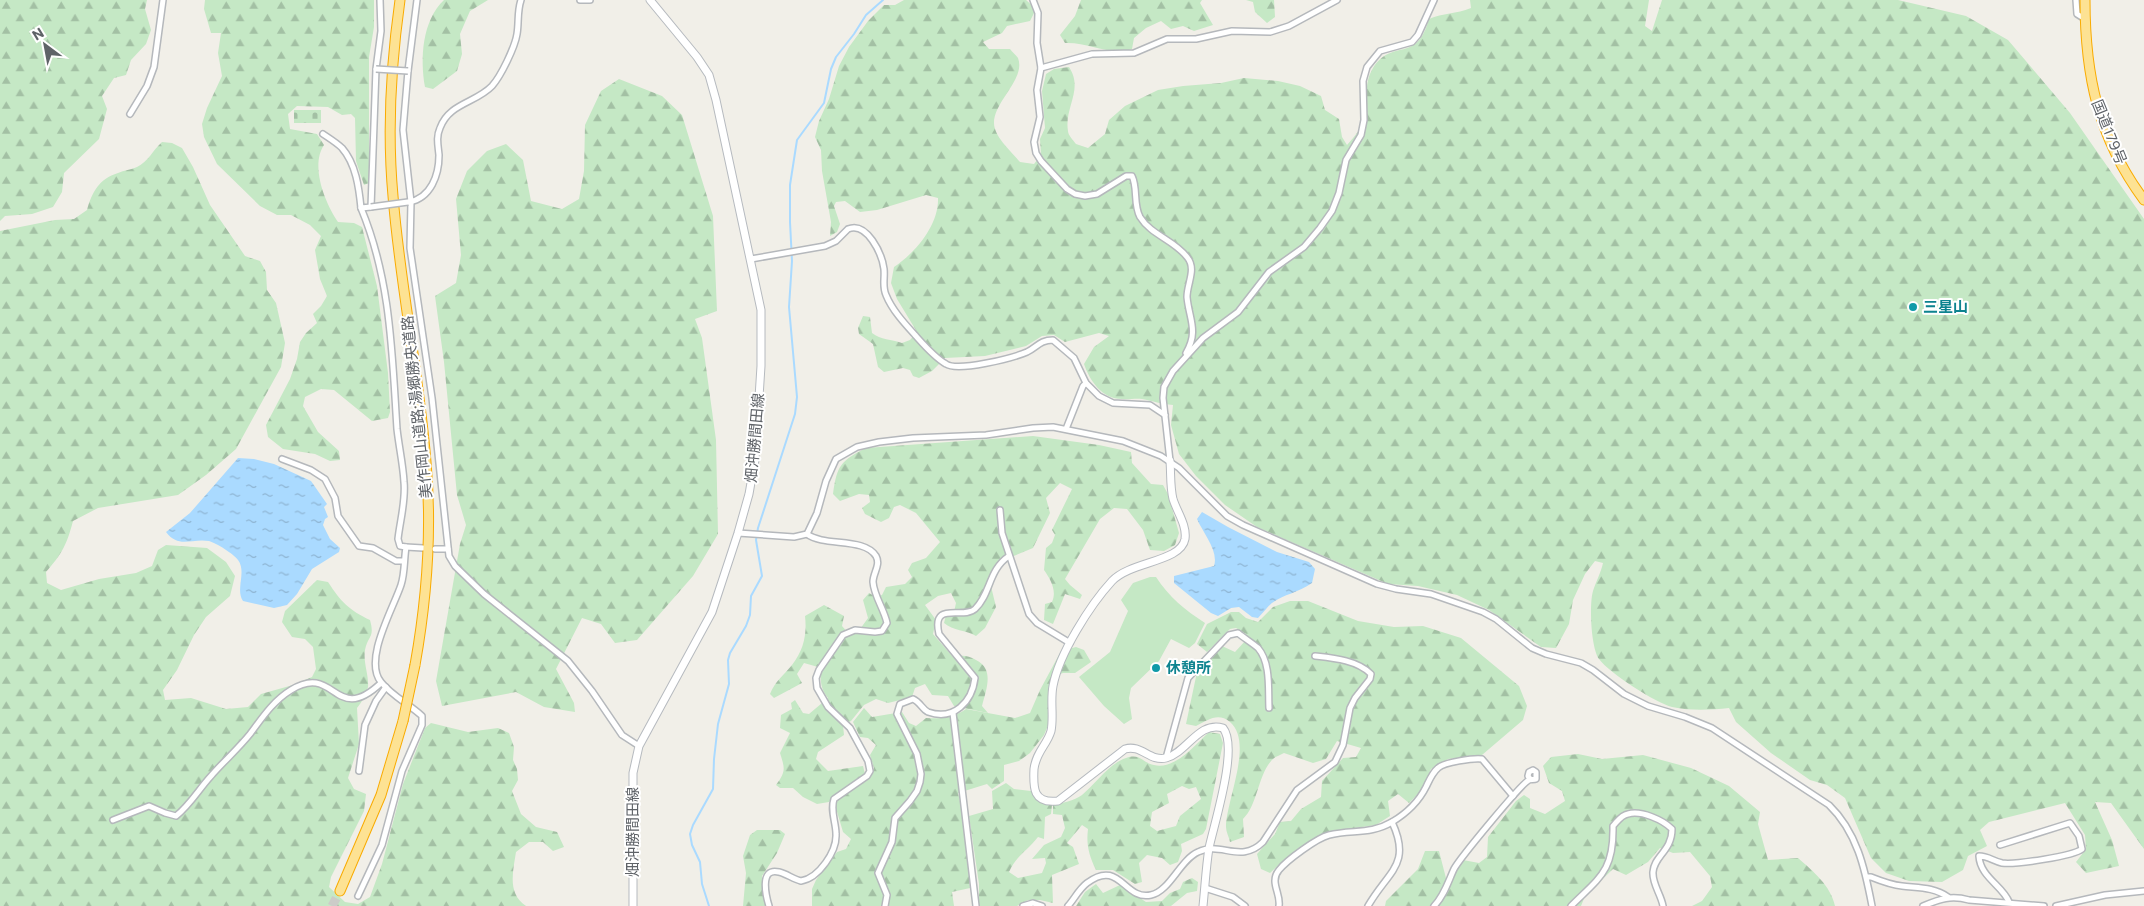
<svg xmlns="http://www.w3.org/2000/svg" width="2144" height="906" viewBox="0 0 2144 906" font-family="Commissioner,'Noto Sans JP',sans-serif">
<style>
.green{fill:#c5e8c5}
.forest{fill:url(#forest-firs);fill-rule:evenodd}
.cemetery{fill:url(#cemetery-stones)}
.water{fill:url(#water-ripples)}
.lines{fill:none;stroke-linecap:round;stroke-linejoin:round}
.stream{stroke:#aadaff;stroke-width:2}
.highway-tunnel{stroke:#ccccc8;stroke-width:9;stroke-dasharray:9 4.5;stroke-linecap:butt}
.street-casing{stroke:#b5b8bc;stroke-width:8}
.secondary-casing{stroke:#b6babf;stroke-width:9}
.highway-casing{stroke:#f9ab00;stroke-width:11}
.street{stroke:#fff;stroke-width:5}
.secondary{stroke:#fff;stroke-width:7}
.highway{stroke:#fde293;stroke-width:9}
.street-bridge-casing{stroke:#b5b8bc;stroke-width:8;stroke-linecap:butt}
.highway-bridge-casing{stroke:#f9ab00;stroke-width:11;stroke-linecap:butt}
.street-bridge{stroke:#fff;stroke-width:5}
.highway-bridge{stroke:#fde293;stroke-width:9}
.culture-dot{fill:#0f9aa8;stroke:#fff;stroke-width:2}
.labels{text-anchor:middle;stroke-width:4;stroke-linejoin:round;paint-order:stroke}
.street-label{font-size:15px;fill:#5f6368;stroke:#fff}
.culture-label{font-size:15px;font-weight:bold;fill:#0d838f;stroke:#fff;text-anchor:start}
</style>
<defs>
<pattern id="forest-firs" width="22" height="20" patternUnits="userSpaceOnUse" patternTransform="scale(1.25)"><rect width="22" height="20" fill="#c5e8c5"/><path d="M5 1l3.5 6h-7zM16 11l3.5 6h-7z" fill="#a3c0a4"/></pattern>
<pattern id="cemetery-stones" width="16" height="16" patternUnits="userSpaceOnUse" patternTransform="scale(1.25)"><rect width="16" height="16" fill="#c5e8c5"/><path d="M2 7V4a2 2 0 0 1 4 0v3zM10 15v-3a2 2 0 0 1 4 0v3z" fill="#a3c0a4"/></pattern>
<pattern id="water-ripples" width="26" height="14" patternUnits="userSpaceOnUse" patternTransform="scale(1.25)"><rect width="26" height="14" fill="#aadaff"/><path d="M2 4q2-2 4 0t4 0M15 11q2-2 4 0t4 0" fill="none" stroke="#8eb4d2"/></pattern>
</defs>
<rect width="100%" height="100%" fill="#f1efe8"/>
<path class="green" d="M 1150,577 L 1156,577 C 1169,597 1185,610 1205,623 L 1195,643 L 1189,648 L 1171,639 L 1159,661 L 1131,688 L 1129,698 L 1132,719 L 1124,724 L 1104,706 L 1079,677 L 1110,652 L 1128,611 L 1121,600 L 1133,583 Z"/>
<g class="forest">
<path d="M 0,0 L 147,0 L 145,9 L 151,30 L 146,44 L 131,60 L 126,75 L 114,78 L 102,96 L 107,109 L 99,139 L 64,173 L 62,192 L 53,207 L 32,214 L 5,216 L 0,221 Z"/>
<path d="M 205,0 L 374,0 L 374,27 L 369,57 L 369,183 L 364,185 L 356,161 L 355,118 L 351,114 L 342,115 L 328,107 L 297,106 L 288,114 L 290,129 L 317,134 L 324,145 C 310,166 325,203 338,222 L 354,223 L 362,227 L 377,286 L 388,373 L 390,412 L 388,418 L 372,421 L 334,390 L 321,389 L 305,397 L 303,406 L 318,432 L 339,451 L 340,460 L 330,461 L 315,454 L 283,449 L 268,437 L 266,425 L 290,379 L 297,359 L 300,342 L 306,333 L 317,323 L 313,314 L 321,306 L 327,296 L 320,279 L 315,250 L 321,236 L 310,225 L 291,215 L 277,215 L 260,206 L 217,164 L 204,137 L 202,124 L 207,108 L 222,76 L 218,53 L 221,33 L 211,33 L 204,9 Z"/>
<path d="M 444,0 L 488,0 L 470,11 L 460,34 L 462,54 L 457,71 L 433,89 L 425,87 C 420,58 422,21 444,0 Z"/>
<path d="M 904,0 L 1026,0 L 1036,9 L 1030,21 L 1007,26 L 1002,33 L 983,42 L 989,49 L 1010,49 C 1012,52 1016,55 1018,58 C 1026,79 994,101 994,123 C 994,137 1012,152 1020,162 L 1034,164 L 1041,155 L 1040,139 L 1045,128 L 1042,91 L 1046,74 L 1054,69 L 1069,67 C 1084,90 1064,107 1068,131 C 1068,135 1073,140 1076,144 L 1088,148 L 1105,134 L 1109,120 L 1125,106 L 1158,90 L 1183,86 L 1221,83 L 1244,78 L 1278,81 L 1300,86 L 1321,96 L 1325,110 L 1339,119 L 1342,137 L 1347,145 C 1355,136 1364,126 1366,113 C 1369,96 1363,85 1373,68 C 1393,37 1416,65 1429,19 C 1443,13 1456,14 1471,8 L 1470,0 L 1649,0 L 1645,26 L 1652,31 L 1662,0 L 1898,0 L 1966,16 L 2008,40 L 2070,113 L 2144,219 L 2144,849 L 2111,803 L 2095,802 L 2112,840 L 2119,866 L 2086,873 L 2076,862 L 2086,849 L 2085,835 L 2065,803 L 1989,822 L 1980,830 L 1987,846 L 1968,856 L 1963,870 L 1942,882 L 1909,881 L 1886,873 L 1871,858 L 1845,798 L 1827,785 L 1810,780 L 1771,753 L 1736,722 L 1729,708 C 1711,710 1691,711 1672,707 C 1656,703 1609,673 1599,659 C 1591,647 1589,605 1593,591 C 1596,582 1601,572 1603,563 L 1595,561 L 1585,574 L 1573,600 L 1569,624 L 1556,648 L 1541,647 L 1489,610 L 1457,595 L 1418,586 L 1388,584 L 1257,527 L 1225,505 L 1196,476 L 1179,454 L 1171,425 L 1173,405 C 1161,404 1153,401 1142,399 C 1135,398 1128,400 1122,399 C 1102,399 1090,381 1084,364 L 1094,347 L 1109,336 L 1099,333 L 1065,342 L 1054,335 L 1042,336 L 1026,346 L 985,356 L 945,358 L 932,371 L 919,378 L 913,376 L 910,370 L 903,368 L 884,372 L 878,367 L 873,344 L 859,334 L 858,328 L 863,316 L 870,317 L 872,333 C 881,340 891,339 902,343 L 910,340 L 917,332 L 897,299 L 891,283 L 894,267 C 915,253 939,225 938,198 L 926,195 L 877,210 L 860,212 L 845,201 L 836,202 L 834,206 L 840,224 L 837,232 L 830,236 L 831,222 L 822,171 L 821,150 L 815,137 L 819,121 L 829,99 L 839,66 L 849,47 L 868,21 L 884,5 L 895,5 Z"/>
<path d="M 1081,0 L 1202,0 L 1200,3 L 1213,25 L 1194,31 L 1183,26 L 1171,29 L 1161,21 L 1146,28 L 1134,38 L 1132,49 C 1108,56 1089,42 1065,43 L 1060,35 L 1075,16 Z"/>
<path d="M 1246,0 L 1274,0 L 1275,17 L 1267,23 L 1255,12 L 1253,2 Z"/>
<path d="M 619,79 L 662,96 L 682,115 L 713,216 L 717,311 L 695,319 L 702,338 L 716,440 L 718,534 L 693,576 L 637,640 L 615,643 L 601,624 L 582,618 L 556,669 L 574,703 L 575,712 L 544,707 L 516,692 L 442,706 L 436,681 L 460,544 L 466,525 L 457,495 L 444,362 L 435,296 L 456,283 L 461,255 L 456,199 L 467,171 L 487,151 L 506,144 L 523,160 L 531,201 L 562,209 L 579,199 L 584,171 L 585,125 L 601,91 Z"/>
<path d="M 162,142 L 172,143 L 182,148 L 193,167 L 210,205 L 245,256 L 260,261 L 266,272 L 267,290 L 276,303 L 285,343 L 281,367 L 236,449 L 206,475 L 178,495 L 98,508 L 73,521 C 67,544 62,554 46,572 L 47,583 L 61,590 L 99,579 L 136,573 L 152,566 L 158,550 L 166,545 L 207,548 L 226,562 L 235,576 L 230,596 L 206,617 L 194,635 L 177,670 L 163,690 L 165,700 L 191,698 L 226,709 L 248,707 L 261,694 L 293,685 L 312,677 L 316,669 L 313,647 L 305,639 L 292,637 L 282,622 L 285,611 L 317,580 L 328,582 C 341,602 349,610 370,620 C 375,638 368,635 365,650 C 363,663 369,675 368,687 C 366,695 362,702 357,708 L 359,744 L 348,778 L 354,789 L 366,794 L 364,811 L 331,877 L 329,887 L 345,902 L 358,904 L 370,897 L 382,864 L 403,784 L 425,728 L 431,723 L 468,732 L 498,728 L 509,733 L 514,747 L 513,760 L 517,769 L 518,780 L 512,791 L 521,814 L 536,827 L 557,832 L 564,847 L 553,851 L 543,842 L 529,842 L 516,852 C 513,872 507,893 526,906 L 0,906 L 0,231 L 55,220 L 74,219 L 87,210 C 92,192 99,179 118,173 C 124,170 131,170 137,167 C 148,162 153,150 162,142 Z"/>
<path d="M 1033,436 L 1099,445 L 1131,452 L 1132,463 L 1151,484 L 1163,485 L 1168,494 L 1179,533 L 1175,545 L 1164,551 L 1150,550 L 1143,530 L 1127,509 L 1114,508 L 1100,519 L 1065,579 L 1070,585 L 1082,595 L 1080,599 L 1065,594 L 1053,624 L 1044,620 L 1045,604 L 1052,602 C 1057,591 1051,580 1044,570 L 1046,548 L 1052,543 L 1055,535 L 1052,530 L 1072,489 L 1060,483 L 1046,498 L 1050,513 L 1033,548 L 997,563 L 989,578 L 996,607 L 985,628 L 976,636 C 966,630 953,631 944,623 L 946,615 L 954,612 L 956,603 L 951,593 L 938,596 L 925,605 L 936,620 L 933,634 L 953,657 C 963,655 967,655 976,660 C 995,669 986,690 982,706 L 988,713 L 954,706 L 948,696 L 932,695 L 925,684 L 915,688 L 912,697 L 888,703 L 876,699 L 864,705 L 851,721 L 843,725 L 844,735 L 818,752 L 816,759 L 828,771 L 863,766 L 865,774 L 836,794 L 829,802 L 817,804 L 803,797 L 793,788 L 780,788 L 776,785 C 786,771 785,769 780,753 L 790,733 L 780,728 L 781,715 L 792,709 L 791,703 L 795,700 L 803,713 L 809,714 L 828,698 C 818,685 823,680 818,667 L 804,663 L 797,674 L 802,683 L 774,698 L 770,694 C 775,681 784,675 792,665 C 804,650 807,634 805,616 L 824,605 L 844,616 L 842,626 L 849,634 L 858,632 L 868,618 L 863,600 L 869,593 L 876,597 L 882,595 L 886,587 L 905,584 L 912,577 L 908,570 L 912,563 L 926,558 L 940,542 L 916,513 L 900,505 L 894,507 L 889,518 L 881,522 L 865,514 L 862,508 L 870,502 L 869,495 L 859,494 L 840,501 L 833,494 C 837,466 840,461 866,448 Z"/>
<path d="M 1290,601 L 1308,601 L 1358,621 L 1394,627 L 1423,626 L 1461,638 L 1519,686 L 1527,706 L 1523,720 L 1482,755 L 1448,759 L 1431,769 L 1422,790 L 1409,803 L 1398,794 L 1388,801 L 1390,816 L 1376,825 L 1327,832 L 1285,859 L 1270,873 L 1261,869 L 1257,854 L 1275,834 L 1280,822 L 1291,821 L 1301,809 L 1321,797 L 1322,781 L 1343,758 L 1356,757 L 1361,748 L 1337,741 L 1326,759 L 1313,763 L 1284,753 C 1281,755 1276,756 1273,759 C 1258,773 1258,805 1243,819 L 1244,837 L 1230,842 C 1229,837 1226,832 1226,827 C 1226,801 1254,742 1230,722 C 1218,712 1208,720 1196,726 L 1186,724 L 1197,672 L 1222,646 L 1235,652 L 1246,640 L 1246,634 L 1236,628 L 1230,629 L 1207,652 L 1197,644 L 1207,624 L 1231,612 L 1239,612 L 1246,618 L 1258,622 L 1273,607 Z"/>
<path d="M 1076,647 L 1084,650 L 1091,662 L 1075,673 L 1063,673 L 1054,676 L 1048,697 L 1049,723 L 1044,735 L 1030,753 L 1019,761 L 1004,765 L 1004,781 L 992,789 L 987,784 L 958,793 L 964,818 L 970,888 L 952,892 L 954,906 L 812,906 L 812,889 L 816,880 L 837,852 L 846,849 L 851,839 L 843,832 L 835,805 L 840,797 L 871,776 L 874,768 L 870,755 L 876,745 L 868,738 L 860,737 L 853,722 L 864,708 L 872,717 L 902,712 L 909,723 L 916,726 L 926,718 C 942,719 953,718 966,709 L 1015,718 L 1030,713 L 1040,690 L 1061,651 Z"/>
<path d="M 1209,732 L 1220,734 L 1223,743 L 1206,829 L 1203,834 L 1181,844 L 1182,851 L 1178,862 L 1170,865 L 1162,858 L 1147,855 L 1139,863 L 1142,882 L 1135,884 L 1113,870 L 1096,870 C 1089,855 1086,845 1088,829 L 1082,825 L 1067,843 L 1073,847 L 1079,864 L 1052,875 L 1053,903 L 1040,900 L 1028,900 L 1017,906 L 979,906 L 979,884 L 969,816 L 993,809 L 992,791 L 1006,783 L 1014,789 L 1031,791 L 1038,800 L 1052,805 L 1051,814 L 1045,817 L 1044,839 L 1038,837 C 1027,851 1016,856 1009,872 L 1018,878 L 1042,873 L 1046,863 L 1045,858 L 1032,859 L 1044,845 L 1061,837 L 1065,828 L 1062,815 L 1053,814 L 1053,805 C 1062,803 1074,801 1082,795 C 1095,784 1110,763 1126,758 C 1141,753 1142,763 1154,765 C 1175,770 1195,745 1209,732 ZM 1182,786 L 1189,789 L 1196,787 L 1201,799 L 1180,816 L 1176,826 L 1157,831 L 1150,826 L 1152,812 L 1169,803 L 1167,794 Z"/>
<path d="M 1578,754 L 1602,759 L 1643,755 L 1691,768 L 1729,786 L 1760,812 L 1758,824 L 1768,860 L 1798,858 C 1813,871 1831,886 1835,906 L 1692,906 L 1702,901 L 1712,887 L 1710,876 L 1690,852 L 1673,853 L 1660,848 L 1648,862 L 1626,875 L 1613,869 L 1585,896 L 1581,906 L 1385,906 L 1386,901 L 1418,869 L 1425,851 L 1439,851 L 1448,886 L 1463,860 L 1479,863 L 1487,857 L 1488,837 L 1516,801 L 1524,795 L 1530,799 L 1530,808 L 1545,814 L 1565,801 L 1562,791 L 1549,783 L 1543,766 L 1551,757 Z"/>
<path d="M 757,830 L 780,830 L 785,834 L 777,853 L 762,876 L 762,892 L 766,906 L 743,906 L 746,873 L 743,856 L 750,835 Z"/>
<path d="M 1192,878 L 1198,882 L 1197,891 L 1187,893 L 1171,906 L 1076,906 L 1085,892 L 1096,884 L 1103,893 L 1120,885 L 1146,902 L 1162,901 L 1170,893 L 1180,889 L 1183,882 Z"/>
</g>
<rect class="cemetery" x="294" y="110" width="27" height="13"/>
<g class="water">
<path d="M 238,458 L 254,459 L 274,464 L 311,481 L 327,504 L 324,507 L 328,517 L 325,519 L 323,525 L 330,539 L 340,548 L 339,552 L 312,569 L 297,594 L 287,605 L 274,608 L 243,601 C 235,589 247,572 238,560 C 234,554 216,543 209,541 C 191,538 179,549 166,532 L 190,513 Z"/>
<path d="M 1202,512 L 1228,527 L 1277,552 L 1309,562 L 1315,569 L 1312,583 C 1298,593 1284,594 1272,603 C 1267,607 1263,613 1258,618 L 1252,617 L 1239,607 L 1231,608 L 1218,616 L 1211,613 L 1174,583 L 1174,576 L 1214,566 C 1219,551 1203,533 1197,519 Z"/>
</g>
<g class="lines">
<path class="stream" d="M 709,906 L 702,884 L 700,862 L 692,845 L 690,834 L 693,825 L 713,789 L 714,759 L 718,724 L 729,684 L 728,660 L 730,653 L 746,626 L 750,615 L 751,596 L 762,576 L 756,540 L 758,528 L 795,414 L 797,397 L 789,307 L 792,261 L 790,222 L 790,185 L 797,140 L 824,103 L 831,69 L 836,57 L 854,34 L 866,15 L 883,0"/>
<path class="highway-tunnel" d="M 332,906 L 340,891"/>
<defs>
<g id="street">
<path d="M 417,0 L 408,71 L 403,130 L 411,202 L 410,248 L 432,398 L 449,556 L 455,566 L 484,594 L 568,661 L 592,691 L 622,735 L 639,746"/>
<path d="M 580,0 L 590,0"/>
<path d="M 1033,0 L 1038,13 L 1037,43 L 1041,68 L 1037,90 L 1040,117 L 1034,142 L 1036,153 L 1041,161 L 1067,189 L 1075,194 L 1085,196 L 1097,194 L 1126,176 L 1132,176 C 1138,188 1133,204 1140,217 C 1151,235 1174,240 1187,257 C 1197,269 1187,283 1187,297 C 1189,319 1199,331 1186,353"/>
<path d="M 2076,0 L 2077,14 L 2085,19"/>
<path d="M 1041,68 L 1092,54 L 1134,53 L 1167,39 L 1196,39 L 1232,31 L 1270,32 L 1289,26 L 1337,0"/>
<path d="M 130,114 L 147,86 L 154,67 L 163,0"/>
<path d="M 323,134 C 329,138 337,143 342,148 C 356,164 359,188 361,208 L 371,207 L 376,69 L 381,31 L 380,0"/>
<path d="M 409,202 C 431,198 439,175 439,155 C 438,145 436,137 440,128 C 449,103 476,103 492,86 C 501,76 515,47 517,34 C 519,22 517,12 521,0"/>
<path d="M 751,259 L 825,246 L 836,241 L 848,229 C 867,221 882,254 884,269 C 885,279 882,286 886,295 C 892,310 905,324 915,335 C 924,345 934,357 946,364 C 958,372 1013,358 1027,352 C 1037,347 1040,340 1053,340 L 1074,358 L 1086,383 L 1099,396 L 1113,403 L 1150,405 L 1165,415"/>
<path d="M 1066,429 L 1083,386 L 1086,383"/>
<path d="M 282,459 L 311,470 L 325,479 L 335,498 L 338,516 L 359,546 L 373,548 L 396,561 L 404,561"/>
<path d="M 1170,461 L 1163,398 L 1164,387 L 1173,371 L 1203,338 L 1238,312 L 1269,272 L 1304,247 L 1320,228 L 1332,211 L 1339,193 L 1346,160 L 1361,135 L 1364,120 L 1363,81 L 1367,67 L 1380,51 L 1412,42 L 1418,35 L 1434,0"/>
<path d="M 1000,510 L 1002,533 L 1029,614 L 1037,623 L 1070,643"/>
<path d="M 738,533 L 794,537 L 807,534 L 817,513 L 826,481 L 836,459 L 857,447 L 879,442 L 913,438 L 986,435 L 1033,428 L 1053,427 L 1123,441 L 1161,456 L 1179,468 L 1227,516 L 1243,525 L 1377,584 L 1396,589 L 1431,594 L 1483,612 L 1496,619 L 1532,648 L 1546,654 L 1581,663 L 1593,670 L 1624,694 L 1648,706 L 1685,717 L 1712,728 L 1829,805 C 1857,832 1865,869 1872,906"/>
<path d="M 406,547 L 423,548"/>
<path d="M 435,549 L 448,549"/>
<path d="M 953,713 L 976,906"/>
<path d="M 1166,758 L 1188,678 L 1229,635 L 1238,633 C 1244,638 1252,643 1258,648 C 1271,663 1268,689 1269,708"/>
<path d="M 359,771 L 365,725 L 376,701 L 386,687"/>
<path d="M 113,820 L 149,806 L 165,813 L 176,816 C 190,805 199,789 211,776 C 223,762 238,749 250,734 C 262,718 273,701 291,690 C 336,662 334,727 381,683"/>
<path d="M 2000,845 L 2070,823 L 2079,836 L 2082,849 C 2074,856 2014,865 2002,863 C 1993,861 1988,856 1979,856 C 1980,877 2003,886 2009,902"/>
<path d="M 1867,877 L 1871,877 C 1881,881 1891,885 1902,886 C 1918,888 1934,887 1948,897"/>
<path d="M 1205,888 L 1233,897 L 1245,906"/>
<path d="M 358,896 L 382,845 L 402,771 L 422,725 L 422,716 C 409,704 392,696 381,682 C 363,660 393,609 401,585 C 405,573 404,559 406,547 L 400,546 L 398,539 C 400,521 406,500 404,482 C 403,464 399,447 397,429 C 392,353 391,280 361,208"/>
<path d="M 769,906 C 766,896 759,867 779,872 C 787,874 793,879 801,881 C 819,878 837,851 836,834 C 836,822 830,811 834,799 L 867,776 L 870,771 L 868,761 L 850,728 L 828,707 L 817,688 L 816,678 L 819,670 L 843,635 L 855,630 L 875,632 L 882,631 L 887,623 C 884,609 874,596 873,582 C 873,573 881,565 876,556 C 864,537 824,547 807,534"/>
<path d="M 885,906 L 887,895 L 878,873 L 892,842 L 895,818 L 910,801 L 917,791 L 920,782 L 921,774 L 917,754 L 897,714 L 900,704 L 913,699 C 920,702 922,709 928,712 C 954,721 972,702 975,678 L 939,634 C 931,600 963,620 975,609 C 991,594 988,570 1009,556"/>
<path d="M 1023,906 L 1033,903 L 1042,906"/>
<path d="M 1068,906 C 1075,898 1079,889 1087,883 C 1120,858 1124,901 1151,895 C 1170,891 1180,860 1198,852 C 1221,841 1241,864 1263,842 L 1297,790 L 1335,762 L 1343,745 L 1350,708 L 1355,698 L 1370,679 L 1371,674 C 1357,660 1333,658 1315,656"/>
<path d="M 1279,906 C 1281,893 1269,882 1279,870 C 1287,860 1317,838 1329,835 C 1352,829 1370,835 1392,822 C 1407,813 1418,803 1426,787 C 1429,781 1432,773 1438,768 C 1444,762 1474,758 1482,759 L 1513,796"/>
<path d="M 1368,906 C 1388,871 1412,865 1392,822"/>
<path d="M 1434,906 C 1444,896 1448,882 1454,869 C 1460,858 1521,784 1529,780 C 1531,779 1534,780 1536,779 L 1536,772 L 1533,770 L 1529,772 L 1528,776 L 1530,779"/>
<path d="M 1571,906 C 1600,877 1614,871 1613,826 C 1617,822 1621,815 1628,814 C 1641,810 1663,820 1672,829 C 1672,851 1654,856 1653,872 C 1652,884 1661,894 1663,906"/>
<path d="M 1923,906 C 1940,899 1951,895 1969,900 L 2044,906"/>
<path d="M 2056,906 L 2105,895 L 2144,891"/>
</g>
<g id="secondary">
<path d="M 1170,461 C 1171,474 1170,487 1173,499 C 1177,512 1187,525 1185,539 C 1181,562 1131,561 1112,581 C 1090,605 1059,654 1053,686 C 1050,701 1054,717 1051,731 C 1047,745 1036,752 1034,769 C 1033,788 1033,804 1058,801 L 1125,749 C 1141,744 1150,762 1166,758 C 1188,752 1198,721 1223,728 C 1239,747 1214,824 1209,848 C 1206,867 1205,887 1203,906"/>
<path d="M 633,906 L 633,773 L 639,746 L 712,612 L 738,533 L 749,494 L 755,460 L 761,366 L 761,310 L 716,100 L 709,75 L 697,57 L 650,0"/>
</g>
<g id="highway">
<path d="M 400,0 C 391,64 387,131 393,196 C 400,285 419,373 426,462 C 432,529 427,598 415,665"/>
<path d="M 2085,0 C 2085,75 2098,138 2144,200"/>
<path d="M 340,891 L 381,795 L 403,721"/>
</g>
</defs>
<use href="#street" class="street-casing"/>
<use href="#secondary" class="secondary-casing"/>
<use href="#highway" class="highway-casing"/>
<use href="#street" class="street"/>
<use href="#secondary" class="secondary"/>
<use href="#highway" class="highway"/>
<defs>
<g id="street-bridge">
<path d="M 376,69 L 408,71"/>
<path d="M 371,207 L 408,202"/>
</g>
<path id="highway-bridge" d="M 403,721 L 415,665"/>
</defs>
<use href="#street-bridge" class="street-bridge-casing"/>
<use href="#highway-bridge" class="highway-bridge-casing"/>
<use href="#street-bridge" class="street-bridge"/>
<use href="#highway-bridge" class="highway-bridge"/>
</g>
<g class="culture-dot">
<circle cx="1913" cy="307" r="5"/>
<circle cx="1156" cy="668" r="5"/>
</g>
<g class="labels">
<g class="street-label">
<text transform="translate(2109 132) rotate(68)" y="5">国道179号</text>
<text transform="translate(417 407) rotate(-96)" y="5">美作岡山道路;湯郷勝央道路</text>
<text transform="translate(755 438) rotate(-85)" y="5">畑沖勝間田線</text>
<text transform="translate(633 832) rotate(-90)" y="5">畑沖勝間田線</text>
</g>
<g class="culture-label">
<text x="1923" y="312">三星山</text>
<text x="1166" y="673">休憩所</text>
</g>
</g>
<g transform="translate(45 45) rotate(328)" stroke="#ffffff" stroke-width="4" paint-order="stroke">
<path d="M0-4L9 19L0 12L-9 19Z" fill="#5f6368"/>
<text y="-8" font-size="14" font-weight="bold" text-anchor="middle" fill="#5f6368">N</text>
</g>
</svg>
